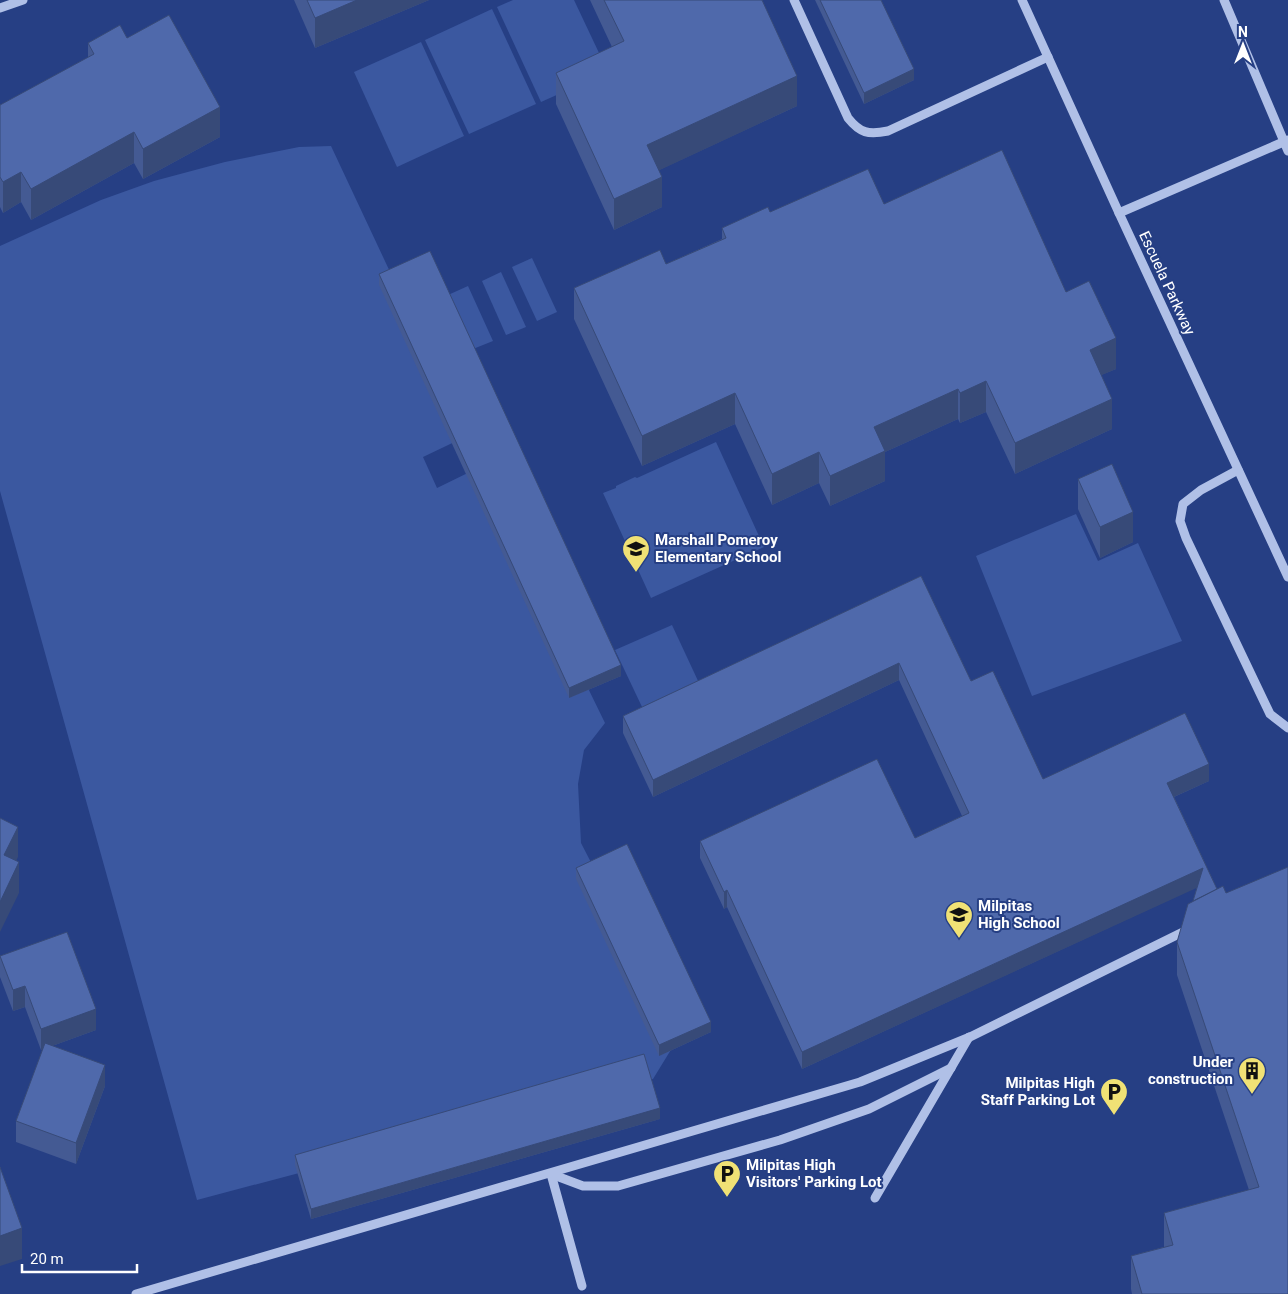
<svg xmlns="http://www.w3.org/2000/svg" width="1288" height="1294" viewBox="0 0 1288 1294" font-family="Roboto,sans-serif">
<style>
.green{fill:#3b58a0}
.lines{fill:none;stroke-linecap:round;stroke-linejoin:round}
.minor{stroke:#b0c0e7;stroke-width:9}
.wall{fill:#445a93}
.shaded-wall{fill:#374a78}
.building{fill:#4f69ab;stroke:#374a78}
.labels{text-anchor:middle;stroke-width:4;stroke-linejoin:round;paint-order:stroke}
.street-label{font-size:15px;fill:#fff;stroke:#263f84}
.poi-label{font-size:15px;font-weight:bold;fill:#fff;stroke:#263f84;text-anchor:start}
</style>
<rect width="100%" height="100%" fill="#263f84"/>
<g class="green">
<path d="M 513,0 L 574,0 L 608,72 L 541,102 L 497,7 Z"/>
<path d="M 492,9 L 536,104 L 469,134 L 425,40 Z"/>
<path d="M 421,42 L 464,136 L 397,167 L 354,72 Z"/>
<path d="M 331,146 L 467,436 L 423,457 L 437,488 L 480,467 L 605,723 L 584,750 L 578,784 L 581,843 L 680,1035 L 653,1079 L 197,1200 L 0,491 L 0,246 L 101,200 L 154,181 L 225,162 L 299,147 Z"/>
<path d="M 532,258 L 557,312 L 537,321 L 512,267 Z"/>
<path d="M 501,272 L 526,327 L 506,335 L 482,281 Z"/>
<path d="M 468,286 L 493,341 L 473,349 L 448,295 Z"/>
<path d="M 716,442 L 764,547 L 651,598 L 603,493 L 616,488 L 616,486 L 635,477 L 637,478 Z"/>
<path d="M 1076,514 L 1098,561 L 1138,543 L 1182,641 L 1032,696 L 976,556 Z"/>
<path d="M 672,625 L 699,683 L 643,709 L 615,650 Z"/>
</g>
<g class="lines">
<g class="minor">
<path d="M 794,0 L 848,118 C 860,133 868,135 888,131 L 1048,57"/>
<path d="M 1022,0 L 1119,213 L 1288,577"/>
<path d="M 1224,0 L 1288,151"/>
<path d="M 0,8 L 23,0"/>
<path d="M 1119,213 L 1288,140"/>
<path d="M 1238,470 L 1201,490 L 1183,504 L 1180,521 L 1186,538 L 1270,714 L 1288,728"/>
<path d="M 551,1174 L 583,1186 L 618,1186 L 780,1140 L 869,1109 L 951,1068"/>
<path d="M 551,1174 L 582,1286"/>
<path d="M 875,1198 L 969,1037"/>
<path d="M 136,1294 L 860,1082 L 970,1037 L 1189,929"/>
</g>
</g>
<g class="wall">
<path d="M 294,0 L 429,0 L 315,48 Z"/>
<path d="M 590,0 L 762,0 L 797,106 L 659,170 L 662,207 L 614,230 L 556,104 L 556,73 L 612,47 Z"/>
<path d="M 815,0 L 881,0 L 914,80 L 864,104 Z"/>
<path d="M 127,38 L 220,137 L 143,179 L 134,163 L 31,220 L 21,202 L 3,213 L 0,207 L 0,105 L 88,58 L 88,43 Z"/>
<path d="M 884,204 L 1066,292 L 1116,369 L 1101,375 L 1112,429 L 1015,474 L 986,412 L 960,423 L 958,419 L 885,452 L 885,481 L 830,506 L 819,483 L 772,505 L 735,424 L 642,466 L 574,319 L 574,288 L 666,264 L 722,239 L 722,228 L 770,212 Z"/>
<path d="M 379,274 L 621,676 L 569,698 L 379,285 Z"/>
<path d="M 1078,479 L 1133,542 L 1100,558 L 1078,509 Z"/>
<path d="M 921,576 L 971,681 L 1043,779 L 1209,781 L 1174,797 L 1217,889 L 1288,1294 L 1132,1294 L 1131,1289 L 1131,1256 L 1164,1247 L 1164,1213 L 1249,1190 L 1177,975 L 1177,942 L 1193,901 L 1197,887 L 802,1069 L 727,907 L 724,909 L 700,858 L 700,841 L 915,838 L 962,816 L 899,680 L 653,797 L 623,733 L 623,716 Z"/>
<path d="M 576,868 L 711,1032 L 659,1056 L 576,879 Z"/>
<path d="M 0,956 L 96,1030 L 52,1046 L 105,1086 L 76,1164 L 16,1142 L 16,1121 L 43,1049 L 41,1050 L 25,1007 L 13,1011 L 0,977 Z"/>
<path d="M 660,1119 L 311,1219 L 295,1165 L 295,1155 Z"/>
</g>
<g class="shaded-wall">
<path d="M 357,0 L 429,0 L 315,48 L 315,18 Z"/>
<path d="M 914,69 L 914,80 L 864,104 L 864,93 Z"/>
<path d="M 797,76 L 797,106 L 647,176 L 647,145 Z"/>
<path d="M 220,107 L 220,137 L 143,179 L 143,149 Z"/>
<path d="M 134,132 L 134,163 L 31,220 L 31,189 Z"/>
<path d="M 21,172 L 21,202 L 3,213 L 3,182 Z"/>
<path d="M 662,177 L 662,207 L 614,230 L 614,199 Z"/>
<path d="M 1116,338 L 1116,369 L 1090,380 L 1090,350 Z"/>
<path d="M 986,381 L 986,412 L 960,423 L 960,393 Z"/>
<path d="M 958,389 L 958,419 L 885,452 L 885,481 L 830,506 L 830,476 L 874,427 Z"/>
<path d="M 735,393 L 735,424 L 642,466 L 642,436 Z"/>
<path d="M 1112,399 L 1112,429 L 1015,474 L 1015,443 Z"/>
<path d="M 819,452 L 819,483 L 772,505 L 772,474 Z"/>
<path d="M 1133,512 L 1133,542 L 1100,558 L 1100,527 Z"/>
<path d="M 899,663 L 899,680 L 653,797 L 653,780 Z"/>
<path d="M 621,665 L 621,676 L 569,698 L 569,688 Z"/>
<path d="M 1209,764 L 1209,781 L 1167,800 L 1167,783 Z"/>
<path d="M 18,827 L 18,857 L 4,886 L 4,855 Z"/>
<path d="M 19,862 L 19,893 L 0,932 L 0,902 Z"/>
<path d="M 1203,868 L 1203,885 L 802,1069 L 802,1052 Z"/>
<path d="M 727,890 L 727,907 L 724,909 L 724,892 Z"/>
<path d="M 25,986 L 25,1007 L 13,1011 L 13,990 Z"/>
<path d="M 96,1009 L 96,1030 L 41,1050 L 41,1029 Z"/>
<path d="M 711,1022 L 711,1032 L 659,1056 L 659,1045 Z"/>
<path d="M 105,1065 L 105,1086 L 76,1164 L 76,1143 Z"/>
<path d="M 660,1108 L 660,1119 L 311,1219 L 311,1209 Z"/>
<path d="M 22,1228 L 22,1259 L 0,1266 L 0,1236 Z"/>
</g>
<g class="building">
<path d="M 307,0 L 357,0 L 315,18 Z"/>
<path d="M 604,0 L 762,0 L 797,76 L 647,145 L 662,177 L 614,199 L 556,73 L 624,41 Z"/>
<path d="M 820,0 L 881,0 L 914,69 L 864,93 Z"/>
<path d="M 169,15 L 220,107 L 143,149 L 134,132 L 31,189 L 21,172 L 3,182 L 0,177 L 0,105 L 94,54 L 88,43 L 120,25 L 127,38 Z"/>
<path d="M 1002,150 L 1066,292 L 1089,281 L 1116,338 L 1090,350 L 1112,399 L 1015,443 L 986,381 L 960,393 L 958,389 L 874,427 L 885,451 L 830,476 L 819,452 L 772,474 L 735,393 L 642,436 L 574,288 L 660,250 L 666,264 L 726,238 L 722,228 L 768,207 L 770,212 L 868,169 L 884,204 Z"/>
<path d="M 430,251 L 621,665 L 569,688 L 379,274 Z"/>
<path d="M 1112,464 L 1133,512 L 1100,527 L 1078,479 Z"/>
<path d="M 921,576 L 971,681 L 993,671 L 1043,779 L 1185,713 L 1209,764 L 1167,783 L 1217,889 L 1193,901 L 1203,868 L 802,1052 L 727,890 L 724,892 L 700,841 L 877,759 L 915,838 L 969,813 L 899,663 L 653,780 L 623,716 Z"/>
<path d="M 0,818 L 18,827 L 4,855 L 19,862 L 0,902 Z"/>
<path d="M 627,844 L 711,1022 L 659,1045 L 576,868 Z"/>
<path d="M 1288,867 L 1288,1294 L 1142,1294 L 1131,1256 L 1173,1245 L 1164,1213 L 1259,1187 L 1177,942 L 1188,904 L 1223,886 L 1226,893 Z"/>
<path d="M 67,932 L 96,1009 L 41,1029 L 25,986 L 13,990 L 0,956 Z"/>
<path d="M 45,1043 L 105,1065 L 76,1143 L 16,1121 Z"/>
<path d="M 644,1054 L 660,1108 L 311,1209 L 295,1155 Z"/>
<path d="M 0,1167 L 22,1228 L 0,1236 Z"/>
</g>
<defs>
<symbol id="school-pin" viewBox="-11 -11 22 30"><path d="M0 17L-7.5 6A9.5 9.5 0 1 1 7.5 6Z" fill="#f0e175" stroke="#263f84"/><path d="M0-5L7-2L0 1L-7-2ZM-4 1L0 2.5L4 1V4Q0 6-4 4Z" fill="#111"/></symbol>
<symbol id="building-pin" viewBox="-11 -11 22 30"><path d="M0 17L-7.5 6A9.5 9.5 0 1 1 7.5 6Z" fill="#f0e175" stroke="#263f84"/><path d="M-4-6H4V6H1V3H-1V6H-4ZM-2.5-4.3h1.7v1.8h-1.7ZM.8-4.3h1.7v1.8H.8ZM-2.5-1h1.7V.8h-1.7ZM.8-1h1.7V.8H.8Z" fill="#111"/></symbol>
<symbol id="parking-pin" viewBox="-11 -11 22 30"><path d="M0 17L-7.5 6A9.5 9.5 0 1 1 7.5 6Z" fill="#f0e175" stroke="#263f84"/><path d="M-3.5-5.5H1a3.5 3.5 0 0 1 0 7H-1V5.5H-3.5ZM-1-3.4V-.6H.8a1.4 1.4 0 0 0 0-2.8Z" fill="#111"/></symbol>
</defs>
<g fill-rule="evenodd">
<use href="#school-pin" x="620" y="533" width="32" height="43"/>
<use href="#school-pin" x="943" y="899" width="32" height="43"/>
<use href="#building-pin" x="1236" y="1055" width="32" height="43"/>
<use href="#parking-pin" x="1098" y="1076" width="32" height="43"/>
<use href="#parking-pin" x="711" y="1158" width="32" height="43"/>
</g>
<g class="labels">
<g class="street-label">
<text transform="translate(1167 283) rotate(65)" y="5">Escuela Parkway</text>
</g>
<g class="poi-label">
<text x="655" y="545">Marshall Pomeroy<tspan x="655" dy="17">Elementary School</tspan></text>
<text x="978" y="911">Milpitas<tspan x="978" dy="17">High School</tspan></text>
<text x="1233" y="1067" text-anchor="end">Under<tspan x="1233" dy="17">construction</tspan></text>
<text x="1095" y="1088" text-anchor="end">Milpitas High<tspan x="1095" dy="17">Staff Parking Lot</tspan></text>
<text x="746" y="1170">Milpitas High<tspan x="746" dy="17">Visitors' Parking Lot</tspan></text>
</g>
</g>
<g transform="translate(1243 45)" stroke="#263f84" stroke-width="4" paint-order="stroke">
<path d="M0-4L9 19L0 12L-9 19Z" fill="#ffffff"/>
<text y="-8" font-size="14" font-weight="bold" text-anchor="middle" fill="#ffffff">N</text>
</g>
<path d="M22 1264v8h115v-8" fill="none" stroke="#ffffff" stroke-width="2.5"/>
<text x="30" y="1264" font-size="15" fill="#ffffff" stroke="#263f84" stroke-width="4" paint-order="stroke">20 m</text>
</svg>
